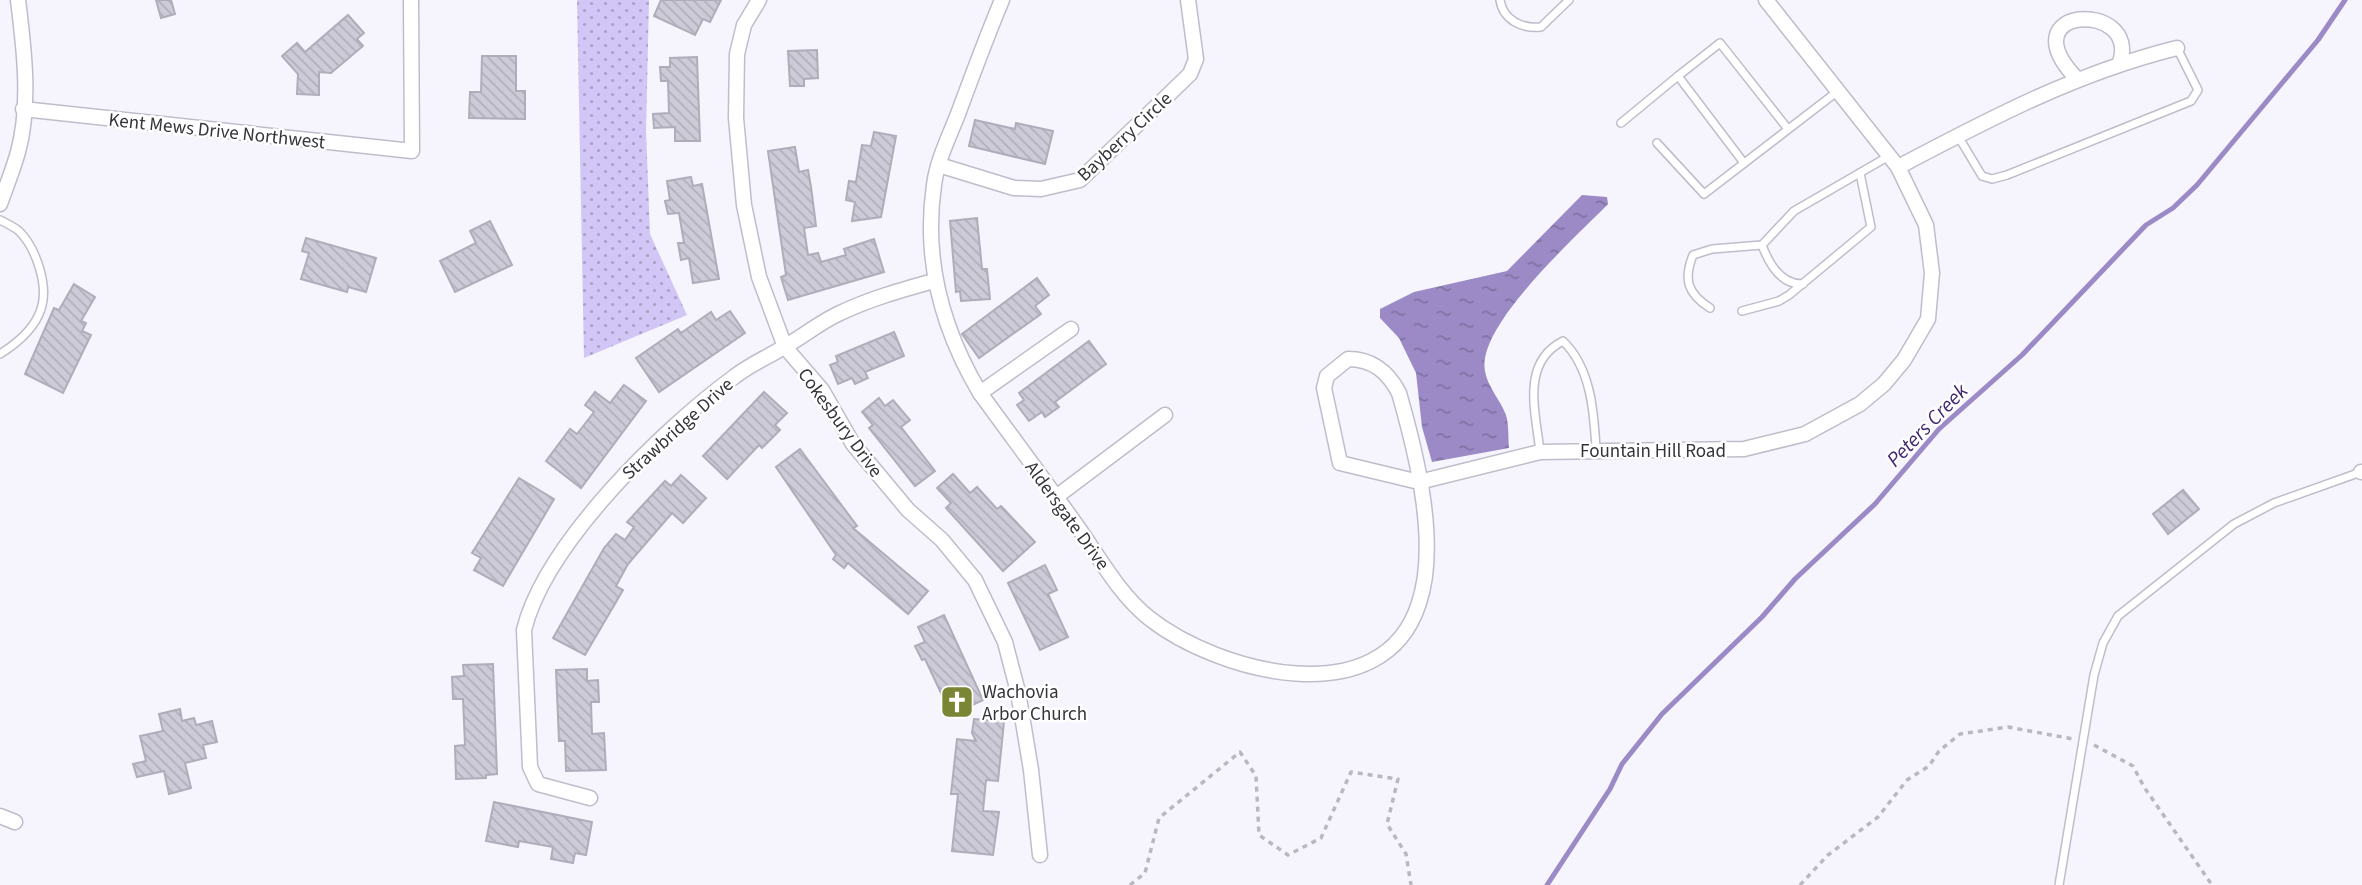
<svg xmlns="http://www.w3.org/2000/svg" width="2362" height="885" viewBox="0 0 2362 885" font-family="'Source Sans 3',sans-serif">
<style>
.grass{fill:url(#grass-dots)}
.water{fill:url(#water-ripples)}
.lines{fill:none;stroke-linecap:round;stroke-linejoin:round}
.stream{stroke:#9b8ac6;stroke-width:5}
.building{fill:url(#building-back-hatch);stroke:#b0adbb;stroke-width:2}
.service-casing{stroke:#c0bdcb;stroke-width:10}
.minor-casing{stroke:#c0bdcb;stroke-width:17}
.path{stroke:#b9b7bf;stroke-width:3.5;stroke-dasharray:5 5;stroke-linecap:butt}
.service{stroke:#fff;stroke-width:7}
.minor{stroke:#fff;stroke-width:14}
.labels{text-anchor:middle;stroke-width:5;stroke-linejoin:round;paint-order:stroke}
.street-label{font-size:19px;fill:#36343a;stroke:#fff}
.poi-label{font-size:19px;fill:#36343a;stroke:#fff;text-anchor:start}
.water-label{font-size:21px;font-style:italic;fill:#422870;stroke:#fff}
</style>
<defs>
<pattern id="grass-dots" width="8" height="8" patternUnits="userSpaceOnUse" patternTransform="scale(1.75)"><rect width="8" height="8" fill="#d2c6f6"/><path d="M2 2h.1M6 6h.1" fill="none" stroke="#aba2c8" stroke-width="1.8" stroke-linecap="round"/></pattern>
<pattern id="water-ripples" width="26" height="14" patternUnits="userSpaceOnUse" patternTransform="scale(1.75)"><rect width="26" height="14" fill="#9b8ac6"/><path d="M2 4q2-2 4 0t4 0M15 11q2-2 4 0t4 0" fill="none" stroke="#7f72a2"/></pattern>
<pattern id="building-back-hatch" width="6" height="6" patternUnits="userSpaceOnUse" patternTransform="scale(1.75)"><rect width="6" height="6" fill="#cecbd9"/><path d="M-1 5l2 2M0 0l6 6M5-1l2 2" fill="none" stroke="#b2afbb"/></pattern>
</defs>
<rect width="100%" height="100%" fill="#f6f4fd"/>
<path class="grass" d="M 577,0 L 649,0 L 646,131 L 650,234 L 687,315 L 584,358 Z"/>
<path class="water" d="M 1582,195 L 1607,197 L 1608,204 C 1577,236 1476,326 1485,371 C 1487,386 1501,401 1506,415 C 1509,425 1508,437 1509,448 L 1432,462 L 1422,427 L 1416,373 L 1399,338 L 1380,318 L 1380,309 L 1414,292 L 1507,271 Z"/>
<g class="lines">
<path class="stream" d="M 1547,885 L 1610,789 L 1622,764 L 1662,714 L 1762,617 L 1795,579 L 1875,504 L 1939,429 L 2022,355 L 2146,225 L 2173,208 L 2197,185 L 2318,40 L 2345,0"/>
</g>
<g class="building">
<path d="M 156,0 L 171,0 L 175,14 L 161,18 Z"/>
<path d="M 661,0 L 721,0 L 710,22 L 703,19 L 695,35 L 654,16 Z"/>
<path d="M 348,15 L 364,33 L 357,39 L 363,46 L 331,73 L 319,72 L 319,95 L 297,94 L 298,74 L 282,56 L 297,43 L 305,52 Z"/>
<path d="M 817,50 L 818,78 L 804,79 L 804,86 L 790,86 L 788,51 Z"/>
<path d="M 482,56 L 516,56 L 516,91 L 525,91 L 525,119 L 469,118 L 470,92 L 481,92 Z"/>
<path d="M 697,57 L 700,141 L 675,141 L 675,127 L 654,128 L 653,114 L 669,113 L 668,81 L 661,81 L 660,67 L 670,67 L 670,58 Z"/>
<path d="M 975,120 L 1015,129 L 1016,123 L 1053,131 L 1045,164 L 969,146 Z"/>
<path d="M 874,132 L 896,136 L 881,217 L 852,221 L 855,202 L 846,200 L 849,181 L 856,182 L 862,145 L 871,146 Z"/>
<path d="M 795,147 L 799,172 L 808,170 L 811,187 L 816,226 L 804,228 L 808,255 L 818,253 L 821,262 L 846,255 L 844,249 L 874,239 L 884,272 L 788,300 L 781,277 L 786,275 L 768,151 Z"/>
<path d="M 691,177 L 693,186 L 702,184 L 719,279 L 693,283 L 689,258 L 681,260 L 678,243 L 684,243 L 679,213 L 668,214 L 665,201 L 670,200 L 667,181 Z"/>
<path d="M 977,218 L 982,269 L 987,269 L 990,299 L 961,301 L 960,291 L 956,292 L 950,221 Z"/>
<path d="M 490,221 L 512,265 L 455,292 L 440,261 L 476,243 L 470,231 Z"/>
<path d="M 306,238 L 376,258 L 366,292 L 348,287 L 347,292 L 301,279 L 309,253 L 302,251 Z"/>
<path d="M 1037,278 L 1049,295 L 1035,306 L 1041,314 L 979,358 L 962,334 Z"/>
<path d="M 74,284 L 95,297 L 81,321 L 86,323 L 82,331 L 91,335 L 63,393 L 25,374 L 54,308 L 59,310 Z"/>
<path d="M 730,311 L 745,333 L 659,392 L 636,358 L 678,329 L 681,333 L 711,312 L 716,320 Z"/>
<path d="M 894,332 L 904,356 L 865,372 L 868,378 L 855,384 L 852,378 L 838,384 L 830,365 L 838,362 L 836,356 Z"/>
<path d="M 1089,341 L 1106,364 L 1055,402 L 1059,407 L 1045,417 L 1042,412 L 1029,421 L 1017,405 L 1024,400 L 1019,393 Z"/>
<path d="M 624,385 L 646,401 L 581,488 L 546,461 L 570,429 L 577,434 L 594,412 L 585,405 L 595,392 L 610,403 Z"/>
<path d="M 764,392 L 787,413 L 775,425 L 780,430 L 762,448 L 759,445 L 727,479 L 703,456 Z"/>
<path d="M 879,398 L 885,406 L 893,400 L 910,420 L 901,427 L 935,471 L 915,486 L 869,428 L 873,425 L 862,412 Z"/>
<path d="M 800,449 L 857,526 L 853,528 L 928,591 L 908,614 L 848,563 L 844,568 L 833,559 L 836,555 L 776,467 Z"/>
<path d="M 953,474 L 970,493 L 977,487 L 997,509 L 1001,506 L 1035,542 L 1003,571 L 946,508 L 951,503 L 937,488 Z"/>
<path d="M 681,475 L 706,498 L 683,523 L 672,513 L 628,564 L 616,586 L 623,590 L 585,655 L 553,638 L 604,548 L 616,534 L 625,540 L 634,527 L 627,522 L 665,481 L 671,486 Z"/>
<path d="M 519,478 L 554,499 L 503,586 L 474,570 L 481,558 L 472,553 Z"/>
<path d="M 2183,490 L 2199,509 L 2168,534 L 2153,514 Z"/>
<path d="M 1045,565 L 1057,590 L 1048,594 L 1068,637 L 1040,650 L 1008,583 Z"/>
<path d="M 944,615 L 983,700 L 960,711 L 960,704 L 949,710 L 925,659 L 922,660 L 915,646 L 925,642 L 918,627 Z"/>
<path d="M 493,664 L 497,774 L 486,775 L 486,778 L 456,779 L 455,746 L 465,745 L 463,699 L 453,699 L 452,677 L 464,676 L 463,665 Z"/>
<path d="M 587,669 L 587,681 L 598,680 L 599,702 L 591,702 L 592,734 L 604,733 L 606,770 L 566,771 L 565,741 L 559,741 L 556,670 Z"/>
<path d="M 180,709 L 182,721 L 194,718 L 196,725 L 212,721 L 217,742 L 203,745 L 206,758 L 185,763 L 191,788 L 169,794 L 164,771 L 137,777 L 133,764 L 146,761 L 140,736 L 163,731 L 159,714 Z"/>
<path d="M 974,719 L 1004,722 L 998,781 L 986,780 L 983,811 L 999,812 L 993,855 L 952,851 L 958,794 L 951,794 L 957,739 L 976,741 L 972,733 Z"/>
<path d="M 494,802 L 592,822 L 586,855 L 575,853 L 573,863 L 551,859 L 553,847 L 519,841 L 518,847 L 486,841 Z"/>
</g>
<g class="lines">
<defs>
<g id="service">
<path d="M 1500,0 C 1503,20 1522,29 1541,27 L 1569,0"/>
<path d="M 1621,123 L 1678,76"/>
<path d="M 1958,136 L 1982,176 L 1992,179 L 2007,175 L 2191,101 L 2198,90 L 2177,48"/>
<path d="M 1657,143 L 1704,194 L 1838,91"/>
<path d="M 1744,163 L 1678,76 L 1720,43 L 1788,129"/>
<path d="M 0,220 C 6,223 14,227 19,231 C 36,248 49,286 41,309 C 35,328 16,344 0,354"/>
<path d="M 1762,245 C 1769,264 1781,285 1803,284"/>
<path d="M 1710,308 C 1688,294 1683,280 1693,255 L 1712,249 L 1762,245 L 1794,211 L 1889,156"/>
<path d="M 1742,311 L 1779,301 L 1789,295 L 1871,227 L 1860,173"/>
<path d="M 1540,452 C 1536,413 1520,363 1563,341 C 1591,368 1594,412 1596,449"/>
<path d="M 2059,885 L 2094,675 L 2103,643 L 2118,616 L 2234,524 L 2274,503 L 2361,472"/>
</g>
<g id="minor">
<path d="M 759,0 L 744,25 L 737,54 L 736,118 L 744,205 L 759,277 L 785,347 L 822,390 L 853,444 L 908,510 L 942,540 L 975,580 L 1005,642 L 1018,692 L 1031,770 L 1040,855"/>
<path d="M 1002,0 C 986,38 972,76 958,114 C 949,137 937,161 934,185 C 923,260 942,329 980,393 C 1012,437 1045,481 1077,526 C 1099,557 1119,594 1149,618 C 1217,672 1383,717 1419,603 C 1439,543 1416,452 1399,393 C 1388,372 1373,359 1348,359 L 1327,376 L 1324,388 L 1340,463 L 1419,482 L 1540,452 L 1744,449 L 1805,434 L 1860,404 L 1884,384 L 1904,360 L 1928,319 L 1932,273 L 1926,225 L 1898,167 L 1766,0"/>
<path d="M 2077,79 C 2006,5 2140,0 2120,62"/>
<path d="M 23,109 L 412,151 L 411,0"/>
<path d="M 939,165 L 1014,188 L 1041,189 L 1080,180 L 1190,74 L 1196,59 L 1188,0"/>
<path d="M 1898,167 C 1989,119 2076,73 2177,48"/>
<path d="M 0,204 C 6,187 13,170 18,152 C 31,105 24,48 18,0"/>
<path d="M 980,393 L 1071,329"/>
<path d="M 2361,472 L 2362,472"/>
<path d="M 1056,497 L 1165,415"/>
<path d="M 590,798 L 538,784 L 530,767 L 524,630 C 545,544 663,429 734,377 C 749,365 768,357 784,347 C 802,337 819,323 838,314 C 869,299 901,290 934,281"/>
<path d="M 0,816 L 15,822"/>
</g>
</defs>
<use href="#service" class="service-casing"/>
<use href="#minor" class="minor-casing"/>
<g class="path">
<path d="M 2094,745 L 2133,766 L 2144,787 L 2212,885"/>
<path d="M 1130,885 L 1145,873 L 1159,818 L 1240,752 L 1256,776 L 1259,835 L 1288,855 L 1321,838 L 1351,772 L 1398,779 L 1387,824 L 1406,854 L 1411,885"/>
<path d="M 1800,885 L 1828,855 L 1878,817 L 1907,780 L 1929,766 L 1939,751 L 1960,734 L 2008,727 L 2073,739"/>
</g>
<use href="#service" class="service"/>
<use href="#minor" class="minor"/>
</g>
<defs>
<symbol id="church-square" viewBox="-11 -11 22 22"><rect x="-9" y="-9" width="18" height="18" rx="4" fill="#7a8633" stroke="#fff"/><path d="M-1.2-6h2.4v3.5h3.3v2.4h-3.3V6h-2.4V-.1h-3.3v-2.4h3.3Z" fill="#fff"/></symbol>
</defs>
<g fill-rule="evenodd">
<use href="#church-square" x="938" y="683" width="38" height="38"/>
</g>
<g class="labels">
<g class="street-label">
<text transform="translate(217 130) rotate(6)" y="7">Kent Mews Drive Northwest</text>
<text transform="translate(1124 136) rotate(-43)" y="7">Bayberry Circle</text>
<text transform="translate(841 422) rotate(54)" y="7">Cokesbury Drive</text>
<text transform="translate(677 428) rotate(-42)" y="7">Strawbridge Drive</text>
<text x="1653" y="457">Fountain Hill Road</text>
<text transform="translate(1068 515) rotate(54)" y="7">Aldersgate Drive</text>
</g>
<g class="poi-label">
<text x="982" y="698">Wachovia<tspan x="982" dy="22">Arbor Church</tspan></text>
</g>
<g class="water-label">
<text transform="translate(1927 425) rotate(-46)" y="7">Peters Creek</text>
</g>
</g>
</svg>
